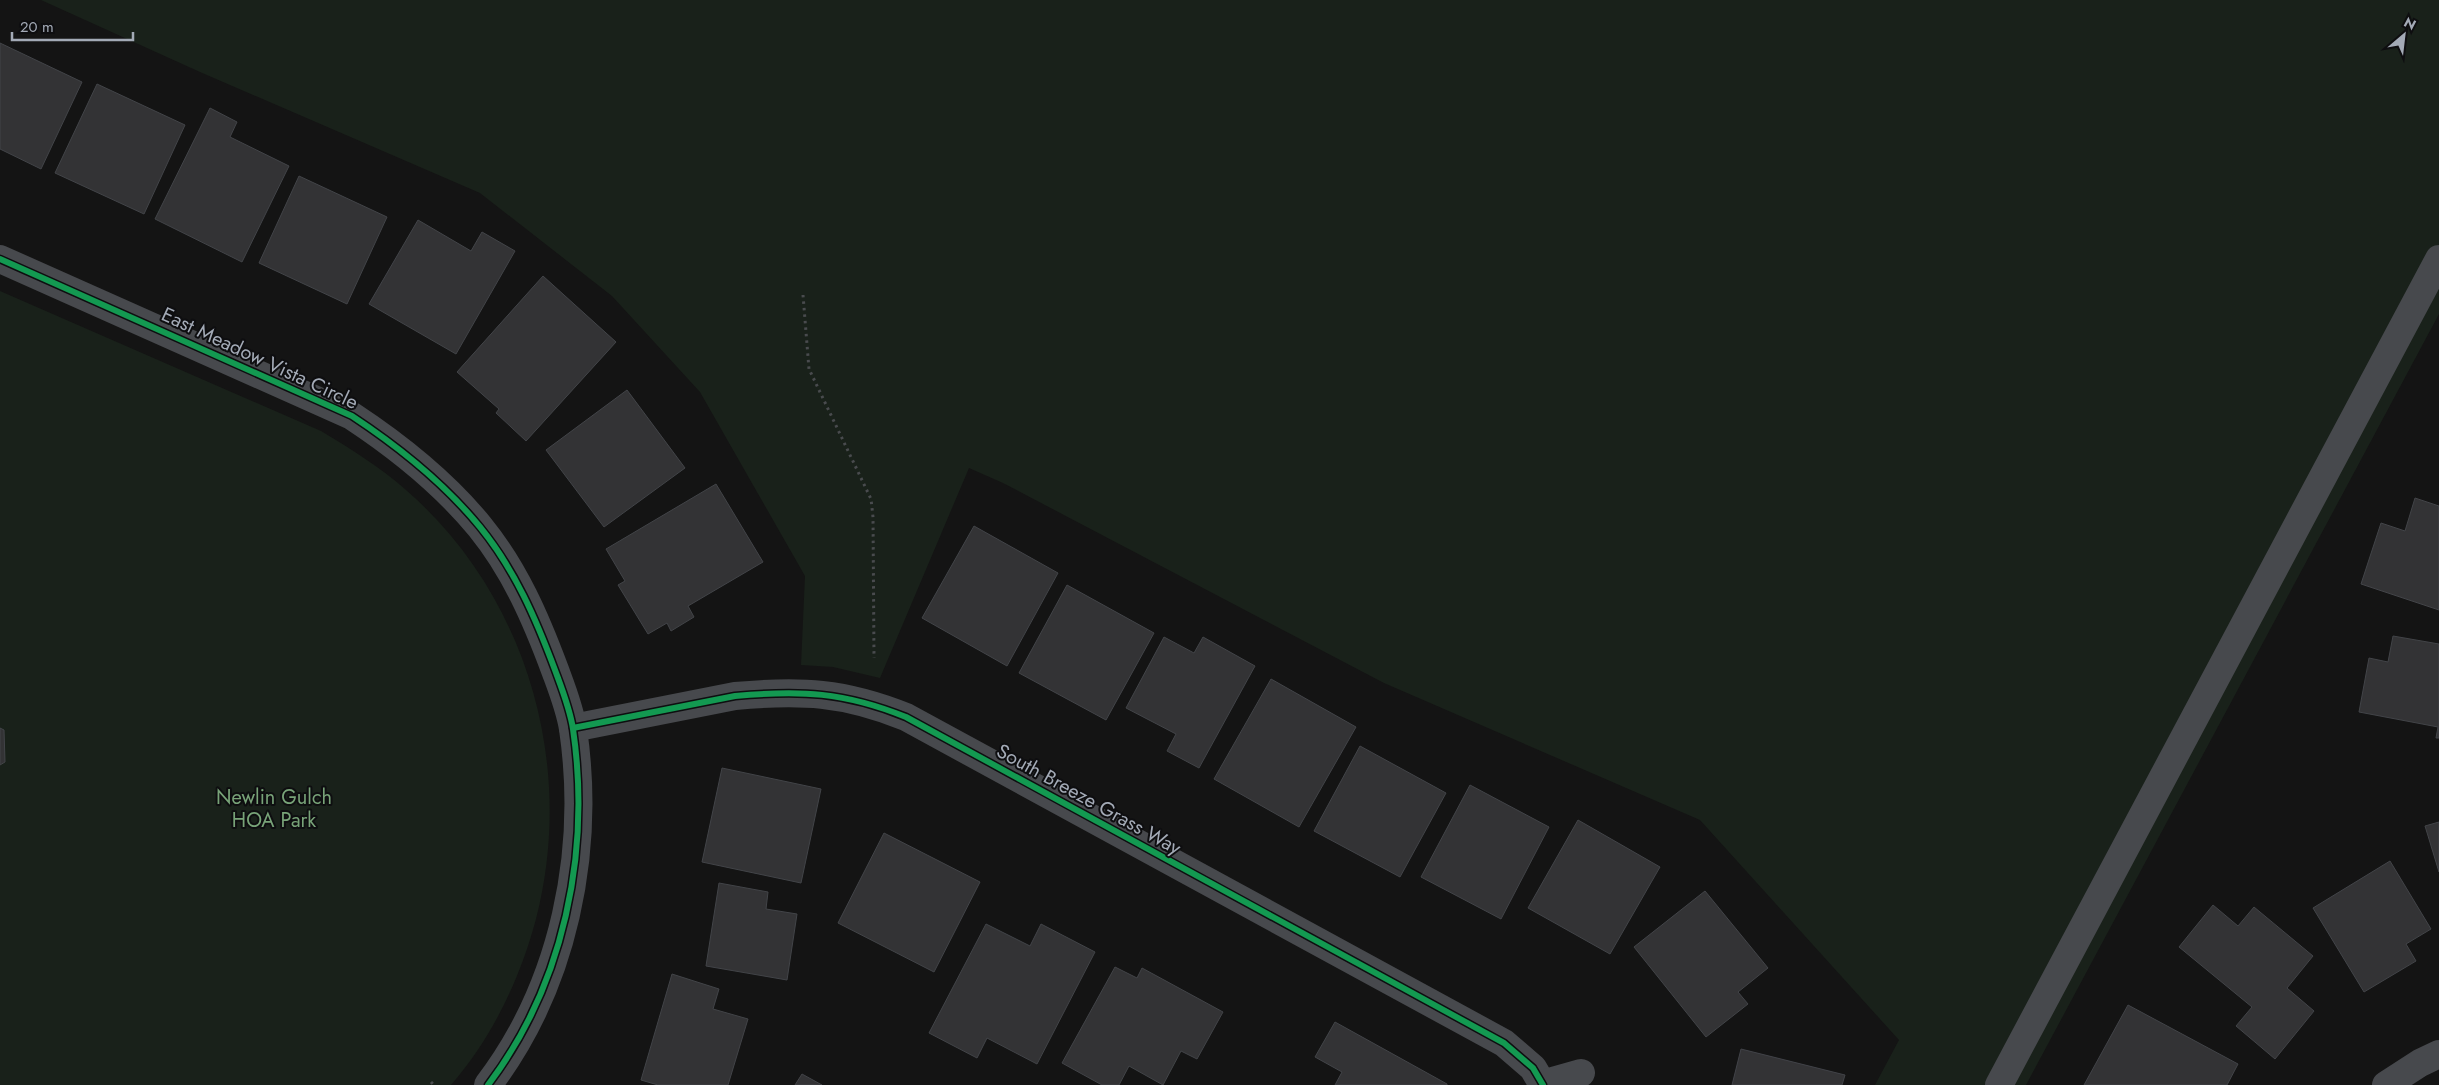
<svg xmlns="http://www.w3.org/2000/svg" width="2439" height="1085" viewBox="0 0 2439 1085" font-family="Jost,sans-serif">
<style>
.green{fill:#19211a}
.building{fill:#333335;stroke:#424448}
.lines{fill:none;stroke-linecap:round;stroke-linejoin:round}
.path{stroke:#494b4e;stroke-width:3;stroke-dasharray:2.5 4;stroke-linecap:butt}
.minor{stroke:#47494d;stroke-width:28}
.cycleway-casing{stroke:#0e0e10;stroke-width:9}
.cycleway{stroke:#139951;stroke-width:6}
.labels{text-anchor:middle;stroke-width:4;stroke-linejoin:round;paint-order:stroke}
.street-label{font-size:20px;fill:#a3aab6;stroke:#0e0e10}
.park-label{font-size:20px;fill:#78a378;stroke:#0e0e10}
</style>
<rect width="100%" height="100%" fill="#141414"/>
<g class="green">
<path d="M 41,0 L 2439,0 L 2439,314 L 2026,1085 L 1875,1085 L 1899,1040 L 1700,820 L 1384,683 L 1003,483 L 969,468 L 880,678 L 833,667 L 801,665 L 805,576 L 700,392 L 612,296 L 480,193 L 200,72 Z"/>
<path d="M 0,291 L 321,431 C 351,449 380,467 406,490 C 527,595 576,765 536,919 C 520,979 492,1038 451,1085 L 0,1085 Z"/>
</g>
<g class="building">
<path d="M 0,43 L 82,82 L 41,169 L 0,149 Z"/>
<path d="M 97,84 L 185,125 L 144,214 L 55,173 Z"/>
<path d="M 210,108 L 237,122 L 230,137 L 289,166 L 242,262 L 155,219 Z"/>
<path d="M 299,176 L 387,217 L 347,304 L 259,263 Z"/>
<path d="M 418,220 L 471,251 L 482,232 L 515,251 L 456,354 L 369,304 Z"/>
<path d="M 543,276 L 616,342 L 526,441 L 496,413 L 499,409 L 457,372 Z"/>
<path d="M 627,390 L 685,468 L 604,527 L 546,450 Z"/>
<path d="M 716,484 L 763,562 L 688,606 L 694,617 L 671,631 L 667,623 L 648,634 L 618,585 L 625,581 L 606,549 Z"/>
<path d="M 2415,498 L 2439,506 L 2439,610 L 2361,584 L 2381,523 L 2405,531 Z"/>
<path d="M 974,526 L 1058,573 L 1007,666 L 922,618 Z"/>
<path d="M 1067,585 L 1154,633 L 1106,720 L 1019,673 Z"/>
<path d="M 2393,636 L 2439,644 L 2439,738 L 2436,738 L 2438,727 L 2359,712 L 2369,658 L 2388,662 Z"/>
<path d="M 1164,637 L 1194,653 L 1203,637 L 1255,666 L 1199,768 L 1167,751 L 1176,734 L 1126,708 Z"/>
<path d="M 1271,679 L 1356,727 L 1299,827 L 1214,779 Z"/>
<path d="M 0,728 L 4,730 L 5,762 L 0,765 Z"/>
<path d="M 1360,746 L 1446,793 L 1400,877 L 1314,831 Z"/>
<path d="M 722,768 L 821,789 L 801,883 L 702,862 Z"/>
<path d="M 1470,785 L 1549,827 L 1501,919 L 1421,877 Z"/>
<path d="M 1578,820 L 1660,867 L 1610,954 L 1528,908 Z"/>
<path d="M 2439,822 L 2439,872 L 2425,826 Z"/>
<path d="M 884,833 L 980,882 L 934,972 L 838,923 Z"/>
<path d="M 2390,861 L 2431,929 L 2406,944 L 2416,961 L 2364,992 L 2313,908 Z"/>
<path d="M 719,883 L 768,892 L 766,909 L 797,914 L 787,980 L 706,966 Z"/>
<path d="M 1705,891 L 1768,968 L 1738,992 L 1748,1004 L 1706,1037 L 1634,947 Z"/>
<path d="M 2213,905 L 2238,926 L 2254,907 L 2313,956 L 2287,988 L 2314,1011 L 2275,1059 L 2236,1026 L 2252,1007 L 2179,947 Z"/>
<path d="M 986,924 L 1030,946 L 1041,924 L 1095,952 L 1037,1064 L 987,1038 L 977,1058 L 929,1033 Z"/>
<path d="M 1115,967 L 1137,978 L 1142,968 L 1223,1012 L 1197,1059 L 1181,1051 L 1163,1085 L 1129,1066 L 1119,1085 L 1102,1085 L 1062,1063 Z"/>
<path d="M 672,974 L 719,989 L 713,1009 L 748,1019 L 728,1085 L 658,1085 L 641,1080 Z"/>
<path d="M 2128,1005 L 2238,1064 L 2227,1085 L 2084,1085 Z"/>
<path d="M 1335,1022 L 1447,1084 L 1447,1085 L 1335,1085 L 1342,1072 L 1315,1057 Z"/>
<path d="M 1741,1049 L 1845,1075 L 1842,1085 L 1732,1085 Z"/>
<path d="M 802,1074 L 822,1085 L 795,1085 Z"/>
</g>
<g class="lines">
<g class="path">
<path d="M 803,295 L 809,369 L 871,499 L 873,517 L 874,658"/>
<path d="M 431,1082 L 434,1085"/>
</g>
<g class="minor">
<path d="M 0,259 L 352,416 C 399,447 444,483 480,527 C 515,570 536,619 555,670 C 562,689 570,709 573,729 C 591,852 564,985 488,1085"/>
<path d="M 573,728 L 735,696 C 801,690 844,692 906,717 L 1504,1043 L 1533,1068 L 1543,1085"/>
<path d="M 1542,1084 L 1581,1073"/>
<path d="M 1999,1085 L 2439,259"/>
<path d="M 2386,1085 L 2420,1063 L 2439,1054"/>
</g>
<defs>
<g id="cycleway">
<path d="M 0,259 L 352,416 C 399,447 444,483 480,527 C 515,570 536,619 555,670 C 562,689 570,709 573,729 C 591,852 564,985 488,1085"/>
<path d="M 573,728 L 735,696 C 801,690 844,692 906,717 L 1504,1043 L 1533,1068 L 1543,1085"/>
</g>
</defs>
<use href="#cycleway" class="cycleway-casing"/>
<use href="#cycleway" class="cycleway"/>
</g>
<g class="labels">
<g class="street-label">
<text transform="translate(260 358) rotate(25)" y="7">East Meadow Vista Circle</text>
<text transform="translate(1089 799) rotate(29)" y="7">South Breeze Grass Way</text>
</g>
<g class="park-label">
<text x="274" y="804">Newlin Gulch<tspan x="274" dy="23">HOA Park</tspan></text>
</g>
</g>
<g transform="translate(2404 35) rotate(28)" stroke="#0e0e10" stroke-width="4" paint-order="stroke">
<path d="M0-4L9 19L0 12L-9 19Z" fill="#a3aab6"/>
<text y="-8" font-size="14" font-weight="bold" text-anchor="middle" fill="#a3aab6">N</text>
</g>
<path d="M12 32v8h121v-8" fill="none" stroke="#a3aab6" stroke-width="2.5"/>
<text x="20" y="32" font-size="15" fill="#a3aab6" stroke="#0e0e10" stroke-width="4" paint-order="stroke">20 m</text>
</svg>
